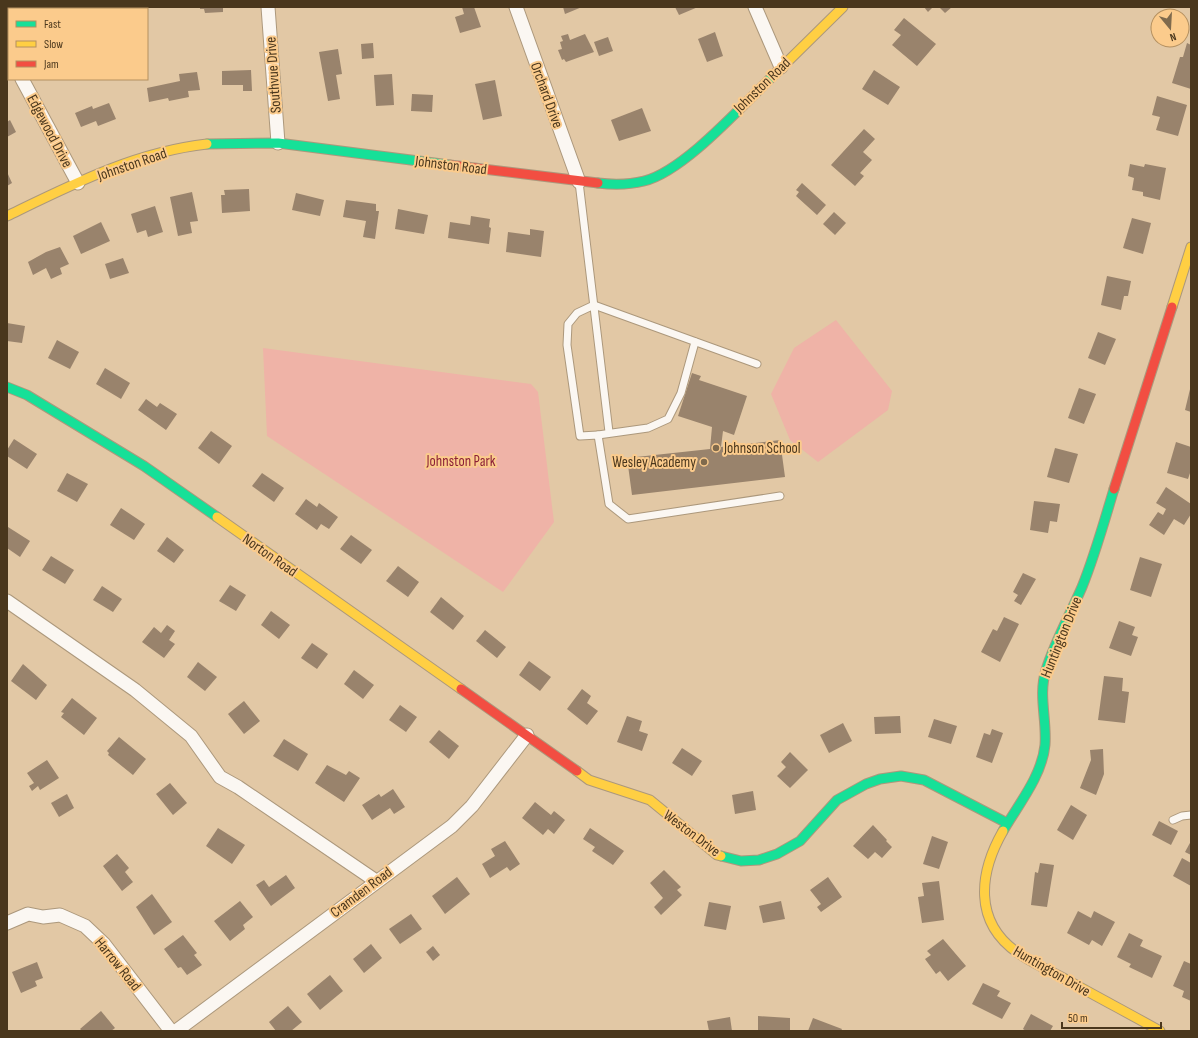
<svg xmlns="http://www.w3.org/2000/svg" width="1198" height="1038" viewBox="0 0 1198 1038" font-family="'Sofia Sans Condensed',sans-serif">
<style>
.green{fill:#efb3a7}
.building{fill:#99836c}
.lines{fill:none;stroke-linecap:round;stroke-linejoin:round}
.lane-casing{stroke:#ac987c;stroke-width:9}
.street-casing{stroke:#ac987c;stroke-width:15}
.fast-casing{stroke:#ac987c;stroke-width:11}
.slow-casing{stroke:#ac987c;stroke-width:11}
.jam-casing{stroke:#ac987c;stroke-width:11}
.lane{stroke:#fbf7f2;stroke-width:7}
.street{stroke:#fbf7f2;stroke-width:13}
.fast{stroke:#16e098;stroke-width:9}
.slow{stroke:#ffcf43;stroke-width:9}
.jam{stroke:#f24e42;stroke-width:9}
.poi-dot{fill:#7f6a4d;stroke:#fbcb8c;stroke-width:1.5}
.labels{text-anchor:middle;stroke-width:4;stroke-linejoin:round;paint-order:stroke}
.street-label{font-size:15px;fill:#4a371d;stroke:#fbcb8c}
.poi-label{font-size:15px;fill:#4a371d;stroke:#fbcb8c;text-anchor:start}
.park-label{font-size:15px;fill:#8c2037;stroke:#fbcb8c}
</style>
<rect width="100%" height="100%" fill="#e2c8a5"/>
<g class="green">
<path d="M 836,320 L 892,391 L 888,410 L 818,462 L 790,440 L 771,394 L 794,348 Z"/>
<path d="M 263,348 L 531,384 L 538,392 L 554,522 L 503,592 L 267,436 Z"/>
</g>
<g class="building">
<path d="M 200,7 L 223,7 L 223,12 L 205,13 L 204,9 L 200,9 Z"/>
<path d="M 462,7 L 474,7 L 481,27 L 460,33 L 455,17 L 464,14 Z"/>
<path d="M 563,7 L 582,7 L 565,14 Z"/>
<path d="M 675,7 L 698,7 L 679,15 Z"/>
<path d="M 924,7 L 933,7 L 928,12 Z"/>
<path d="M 939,7 L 952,7 L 945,13 Z"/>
<path d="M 904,18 L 936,44 L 917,66 L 892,45 L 901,35 L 894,30 Z"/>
<path d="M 715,32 L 723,56 L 707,62 L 698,39 Z"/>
<path d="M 568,34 L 570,40 L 585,34 L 594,52 L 566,62 L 564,59 L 562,60 L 558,50 L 562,49 L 560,42 L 563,41 L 561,36 Z"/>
<path d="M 608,37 L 613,51 L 599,56 L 594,42 Z"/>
<path d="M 373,43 L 374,58 L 362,59 L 361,44 Z"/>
<path d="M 1187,43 L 1191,45 L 1191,89 L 1172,83 L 1180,57 L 1183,57 Z"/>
<path d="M 338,49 L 342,74 L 336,75 L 340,99 L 328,101 L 319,52 Z"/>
<path d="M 251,70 L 252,91 L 243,91 L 243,85 L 222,85 L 222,71 Z"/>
<path d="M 874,70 L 900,87 L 888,105 L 862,89 Z"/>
<path d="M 197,72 L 200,90 L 188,91 L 189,97 L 169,101 L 168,98 L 149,102 L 147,88 L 180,81 L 179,74 Z"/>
<path d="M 392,74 L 394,105 L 376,106 L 374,75 Z"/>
<path d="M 495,80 L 502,116 L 483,120 L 475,84 Z"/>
<path d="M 412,94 L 433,95 L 432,112 L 411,111 Z"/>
<path d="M 1157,96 L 1187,105 L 1178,136 L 1156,130 L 1160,117 L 1152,115 Z"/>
<path d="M 109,103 L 116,119 L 98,126 L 96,121 L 81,127 L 75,113 L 92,106 L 93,109 Z"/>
<path d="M 642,108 L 651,131 L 619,141 L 611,120 Z"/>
<path d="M 10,120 L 16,132 L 7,137 L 7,122 Z"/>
<path d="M 864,129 L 875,139 L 863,152 L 872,160 L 860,173 L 864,176 L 855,186 L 831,165 Z"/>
<path d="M 1130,164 L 1144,167 L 1145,164 L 1166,168 L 1160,200 L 1143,196 L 1143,192 L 1132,190 L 1134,178 L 1128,176 Z"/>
<path d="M 7,172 L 12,183 L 7,186 Z"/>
<path d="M 802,183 L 826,205 L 817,215 L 796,196 L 799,192 L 796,190 Z"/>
<path d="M 249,189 L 250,211 L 222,213 L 221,195 L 225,195 L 224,190 Z"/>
<path d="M 192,192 L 198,221 L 190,222 L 192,233 L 178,236 L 170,197 Z"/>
<path d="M 296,193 L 324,200 L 320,216 L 292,210 Z"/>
<path d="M 346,200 L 376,204 L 376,211 L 379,211 L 375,239 L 363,237 L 366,221 L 343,217 Z"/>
<path d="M 155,206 L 163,232 L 148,237 L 146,230 L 137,233 L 131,214 Z"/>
<path d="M 398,209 L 428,215 L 424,234 L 395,229 Z"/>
<path d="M 834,212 L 846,223 L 835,235 L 823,224 Z"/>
<path d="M 471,216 L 490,219 L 489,227 L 491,228 L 489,244 L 448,238 L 450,222 L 470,225 Z"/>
<path d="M 1132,218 L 1151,223 L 1143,254 L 1123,248 Z"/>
<path d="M 101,222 L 110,241 L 81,254 L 73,236 Z"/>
<path d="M 530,229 L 544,231 L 541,257 L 506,252 L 508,232 L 530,235 Z"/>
<path d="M 60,247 L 69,264 L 60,268 L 62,274 L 51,279 L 46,268 L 33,275 L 28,262 L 46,252 Z"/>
<path d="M 123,258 L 129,273 L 110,279 L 105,264 Z"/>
<path d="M 1107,276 L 1131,281 L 1128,296 L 1124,296 L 1121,310 L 1101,305 Z"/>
<path d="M 7,323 L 25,326 L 22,343 L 7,341 Z"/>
<path d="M 1098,332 L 1116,339 L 1105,365 L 1088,358 Z"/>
<path d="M 57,340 L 79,352 L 70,369 L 48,358 Z"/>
<path d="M 105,368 L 130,383 L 121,399 L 96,384 Z"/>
<path d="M 692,373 L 701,376 L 699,380 L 747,396 L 734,435 L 723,431 L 721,447 L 780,440 L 785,477 L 632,495 L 627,458 L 710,449 L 712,427 L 678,416 Z"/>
<path d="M 1191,385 L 1191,412 L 1185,410 Z"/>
<path d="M 1079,388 L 1096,394 L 1084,424 L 1068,418 Z"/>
<path d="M 146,399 L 157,407 L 160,403 L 177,414 L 166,430 L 138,410 Z"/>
<path d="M 211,431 L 232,446 L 219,464 L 198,448 Z"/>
<path d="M 14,439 L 37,454 L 27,469 L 7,456 L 7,450 Z"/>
<path d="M 1176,442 L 1191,447 L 1191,470 L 1188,479 L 1167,473 Z"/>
<path d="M 1055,448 L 1078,454 L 1069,483 L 1047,477 Z"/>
<path d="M 67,473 L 88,484 L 77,502 L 57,491 Z"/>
<path d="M 262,473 L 284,488 L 274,502 L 252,486 Z"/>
<path d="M 1166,487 L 1191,504 L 1191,514 L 1184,525 L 1174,519 L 1164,535 L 1149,525 L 1158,512 L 1163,515 L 1166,509 L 1156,503 Z"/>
<path d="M 306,499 L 317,507 L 319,503 L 338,517 L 329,529 L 321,524 L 317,530 L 295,514 Z"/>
<path d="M 1034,501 L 1060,504 L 1057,522 L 1050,521 L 1048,533 L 1030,530 Z"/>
<path d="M 121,508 L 145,524 L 134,540 L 110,525 Z"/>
<path d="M 8,527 L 30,541 L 20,557 L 7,548 Z"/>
<path d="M 351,535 L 372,550 L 361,564 L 340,549 Z"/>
<path d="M 167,537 L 184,550 L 174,563 L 157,551 Z"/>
<path d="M 51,556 L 74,570 L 65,584 L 42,570 Z"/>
<path d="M 1140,557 L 1162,564 L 1151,597 L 1130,590 Z"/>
<path d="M 398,566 L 419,582 L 408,597 L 386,581 Z"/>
<path d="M 1023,573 L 1036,579 L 1021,605 L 1014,601 L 1018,595 L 1013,592 Z"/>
<path d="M 230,585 L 246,595 L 236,611 L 219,601 Z"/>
<path d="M 102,586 L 122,599 L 113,612 L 93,600 Z"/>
<path d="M 441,597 L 464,616 L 453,630 L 430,612 Z"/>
<path d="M 271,611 L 290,625 L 279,639 L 261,625 Z"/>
<path d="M 1004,617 L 1019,624 L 1000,662 L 981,652 L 993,629 L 997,631 Z"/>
<path d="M 1119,621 L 1135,627 L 1132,635 L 1138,637 L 1131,656 L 1109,648 Z"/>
<path d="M 167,625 L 175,631 L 169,640 L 175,644 L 164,658 L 142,642 L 154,627 L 161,633 Z"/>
<path d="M 485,630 L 506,647 L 497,658 L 476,641 Z"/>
<path d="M 312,643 L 328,654 L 317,669 L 301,658 Z"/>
<path d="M 529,661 L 551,677 L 540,691 L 519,675 Z"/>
<path d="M 198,662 L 217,677 L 205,691 L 187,677 Z"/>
<path d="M 23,664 L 47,685 L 36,700 L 11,681 Z"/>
<path d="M 354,670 L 374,685 L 363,699 L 344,684 Z"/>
<path d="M 1104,676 L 1123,678 L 1122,691 L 1129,692 L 1125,723 L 1098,720 Z"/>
<path d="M 582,689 L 591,696 L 587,703 L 598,711 L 587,725 L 567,709 Z"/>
<path d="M 72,698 L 97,718 L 84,735 L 61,717 L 64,713 L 61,712 Z"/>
<path d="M 244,701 L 260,721 L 244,734 L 228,714 Z"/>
<path d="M 400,705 L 417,717 L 406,732 L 389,720 Z"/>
<path d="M 627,716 L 642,721 L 639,731 L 648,734 L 642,751 L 617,742 Z"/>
<path d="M 900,716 L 901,733 L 875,734 L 874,717 Z"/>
<path d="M 934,719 L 957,726 L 951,744 L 928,737 Z"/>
<path d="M 843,723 L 852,741 L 829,753 L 820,735 Z"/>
<path d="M 992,729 L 1003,733 L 992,763 L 976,757 L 984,733 L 990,735 Z"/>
<path d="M 439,730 L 459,746 L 449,759 L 429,742 Z"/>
<path d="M 119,737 L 146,759 L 133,775 L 108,755 L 109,753 L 107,751 Z"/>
<path d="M 284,739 L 308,754 L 298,771 L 273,756 Z"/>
<path d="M 682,748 L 702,761 L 692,776 L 672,763 Z"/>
<path d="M 1103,749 L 1104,774 L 1096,795 L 1080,788 L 1091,760 L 1090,750 Z"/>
<path d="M 790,752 L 808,770 L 790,788 L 777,776 L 786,767 L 781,762 Z"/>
<path d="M 47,760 L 59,778 L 40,790 L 38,786 L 32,791 L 29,786 L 34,783 L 27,773 Z"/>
<path d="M 327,765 L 346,775 L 349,771 L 360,778 L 344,802 L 315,783 Z"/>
<path d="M 170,783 L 187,803 L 173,815 L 156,794 Z"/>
<path d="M 393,789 L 405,807 L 394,814 L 390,808 L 372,820 L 362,805 L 379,794 L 381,797 Z"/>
<path d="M 753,791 L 756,810 L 735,814 L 732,795 Z"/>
<path d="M 67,794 L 74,808 L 59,817 L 51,803 Z"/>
<path d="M 535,802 L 551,815 L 554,811 L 565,820 L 554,834 L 548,829 L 543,835 L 522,818 Z"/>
<path d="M 1071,805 L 1087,815 L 1073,840 L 1057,830 Z"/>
<path d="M 1159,821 L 1178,831 L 1171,845 L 1152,835 Z"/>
<path d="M 873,825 L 887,840 L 886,841 L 892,847 L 882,858 L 875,852 L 868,859 L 853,846 Z"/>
<path d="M 218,828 L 245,845 L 232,864 L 206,846 Z"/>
<path d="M 590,828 L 624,851 L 613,865 L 592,851 L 595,847 L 583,839 Z"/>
<path d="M 932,836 L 948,842 L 939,869 L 923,864 Z"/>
<path d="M 505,841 L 520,864 L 510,871 L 507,867 L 490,878 L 482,864 L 495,856 L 491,849 Z"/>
<path d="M 1191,841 L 1191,855 L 1185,852 Z"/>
<path d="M 117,854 L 129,868 L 125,872 L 133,882 L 122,891 L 103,866 Z"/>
<path d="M 1182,858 L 1191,863 L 1191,886 L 1173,876 Z"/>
<path d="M 1040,863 L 1054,865 L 1047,907 L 1031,905 L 1035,872 L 1038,873 Z"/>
<path d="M 664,870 L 681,887 L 677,890 L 682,895 L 661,915 L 654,907 L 663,898 L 650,883 Z"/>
<path d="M 286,875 L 295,888 L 271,906 L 256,885 L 264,880 L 269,887 Z"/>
<path d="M 457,877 L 470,894 L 445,914 L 432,896 Z"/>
<path d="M 828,877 L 842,897 L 821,912 L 817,907 L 821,904 L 810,890 Z"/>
<path d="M 939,881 L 944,920 L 922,923 L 918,897 L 924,896 L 922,883 Z"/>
<path d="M 152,894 L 172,922 L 154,935 L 136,907 Z"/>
<path d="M 240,901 L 253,917 L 243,925 L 245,929 L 230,941 L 214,921 Z"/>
<path d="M 781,901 L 785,919 L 763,923 L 759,906 Z"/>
<path d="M 709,902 L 731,906 L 726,930 L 704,926 Z"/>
<path d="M 1078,911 L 1091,918 L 1094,911 L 1115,922 L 1102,946 L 1092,940 L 1089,945 L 1067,933 Z"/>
<path d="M 411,914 L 422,929 L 400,944 L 389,929 Z"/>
<path d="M 1129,933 L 1143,940 L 1140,946 L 1162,956 L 1152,978 L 1129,967 L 1131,964 L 1117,957 Z"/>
<path d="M 183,935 L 197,953 L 194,955 L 202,965 L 187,975 L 181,967 L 178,968 L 164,949 Z"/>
<path d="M 943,939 L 966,966 L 948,981 L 940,971 L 936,974 L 925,959 L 931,955 L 927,951 Z"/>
<path d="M 371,944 L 382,958 L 364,973 L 353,959 Z"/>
<path d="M 433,946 L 440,955 L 433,961 L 426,952 Z"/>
<path d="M 1184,961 L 1191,964 L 1191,1001 L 1182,997 L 1184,991 L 1173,986 Z"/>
<path d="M 37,962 L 43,978 L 35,981 L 37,986 L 21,993 L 12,972 Z"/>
<path d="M 330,975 L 343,991 L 320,1010 L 307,994 Z"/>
<path d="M 983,983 L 1000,991 L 997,996 L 1011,1003 L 1002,1019 L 972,1004 Z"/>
<path d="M 288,1006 L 302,1022 L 291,1031 L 276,1031 L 269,1022 Z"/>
<path d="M 101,1011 L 115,1028 L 111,1031 L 82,1031 L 80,1029 Z"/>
<path d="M 1031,1014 L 1053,1026 L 1050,1031 L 1026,1031 L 1023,1029 Z"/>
<path d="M 758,1016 L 790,1018 L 790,1031 L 758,1031 Z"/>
<path d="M 730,1017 L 732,1031 L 709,1031 L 707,1021 Z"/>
<path d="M 813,1018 L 842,1029 L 841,1031 L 808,1031 Z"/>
</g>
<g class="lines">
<defs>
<g id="lane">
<path d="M 579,182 L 609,432"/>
<path d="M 757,364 L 594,305 L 577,313 L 568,324 L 567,345 L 580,436 L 598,435 L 609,504 L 628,519 L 780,496"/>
<path d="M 598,435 L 648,428 L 668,419 L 681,393 L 695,342"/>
<path d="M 1173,820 L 1182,816 L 1191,815"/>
</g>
<g id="street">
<path d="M 268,7 L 278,143"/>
<path d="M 516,7 L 579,182"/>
<path d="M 755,7 L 781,67"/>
<path d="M 7,51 L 9,55"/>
<path d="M 22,79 L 78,183"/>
<path d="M 7,601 L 135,690 L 191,736 L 220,777 L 238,787 L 376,881"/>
<path d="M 7,923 L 28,914 L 43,917 L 60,915 L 85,926 L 104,944 L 171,1031"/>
<path d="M 176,1031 L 452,826 L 472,806 L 527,735"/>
</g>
<g id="fast">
<path d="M 207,144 L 278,143 L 450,165"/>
<path d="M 598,183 C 614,185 628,185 644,181 C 685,171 744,103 776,73"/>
<path d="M 7,387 L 27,395 L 144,466 L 217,517"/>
<path d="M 1003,831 C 1018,805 1042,776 1045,745 C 1047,719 1038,695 1046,670 C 1055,641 1070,615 1082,587 C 1095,555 1104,522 1114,489"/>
<path d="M 721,856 L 741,861 L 759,860 L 777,854 L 800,841 L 837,800 L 866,784 L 880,779 L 901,776 L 924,780 L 1007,823"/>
</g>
<g id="slow">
<path d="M 776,73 L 843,7"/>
<path d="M 7,216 C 71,185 135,152 207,144"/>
<path d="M 1172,307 L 1191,247"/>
<path d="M 217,517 L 461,689"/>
<path d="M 577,771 L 589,780 L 650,800 L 717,855 L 721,856"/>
<path d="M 1003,831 C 979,873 973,922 1018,953 C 1034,964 1052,972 1069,981 C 1099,998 1130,1014 1160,1031"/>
</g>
<g id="jam">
<path d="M 450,165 L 598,183"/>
<path d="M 1114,489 L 1172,307"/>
<path d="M 461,689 L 577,771"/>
</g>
</defs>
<use href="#lane" class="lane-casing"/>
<use href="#street" class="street-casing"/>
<use href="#fast" class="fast-casing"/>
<use href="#slow" class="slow-casing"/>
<use href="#jam" class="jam-casing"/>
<use href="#lane" class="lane"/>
<use href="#street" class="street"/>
<use href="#fast" class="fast"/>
<use href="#slow" class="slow"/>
<use href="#jam" class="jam"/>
</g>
<g class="poi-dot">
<circle cx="716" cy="448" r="4"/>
<circle cx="704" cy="462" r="4"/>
</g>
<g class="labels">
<g class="street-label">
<text transform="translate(273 75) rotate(-94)" y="5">Southvue Drive</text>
<text transform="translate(762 85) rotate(-44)" y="5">Johnston Road</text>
<text transform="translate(547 95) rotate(70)" y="5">Orchard Drive</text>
<text transform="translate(50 131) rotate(62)" y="5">Edgewood Drive</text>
<text transform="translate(132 164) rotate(-19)" y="5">Johnston Road</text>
<text transform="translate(451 165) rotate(7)" y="5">Johnston Road</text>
<text transform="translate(270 555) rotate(35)" y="5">Norton Road</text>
<text transform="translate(1061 637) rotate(-68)" y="5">Huntington Drive</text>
<text transform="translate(692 833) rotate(37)" y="5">Weston Drive</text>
<text transform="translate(361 892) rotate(-37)" y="5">Cramden Road</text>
<text transform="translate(118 964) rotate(51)" y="5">Harrow Road</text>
<text transform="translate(1052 971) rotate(30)" y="5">Huntington Drive</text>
</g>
<g class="poi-label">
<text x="724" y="453">Johnson School</text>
<text x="696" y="467" text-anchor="end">Wesley Academy</text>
</g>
<g class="park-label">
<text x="461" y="466">Johnston Park</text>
</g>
</g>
<rect width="1198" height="1038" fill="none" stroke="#4a371d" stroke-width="16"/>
<rect x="8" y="8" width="140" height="72" fill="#fbcb8c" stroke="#b49060"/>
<rect x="16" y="21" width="20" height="6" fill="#16e098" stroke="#b49060"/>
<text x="44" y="28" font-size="12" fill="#4a371d">Fast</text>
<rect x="16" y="41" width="20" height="6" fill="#ffcf43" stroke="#b49060"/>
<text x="44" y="48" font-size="12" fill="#4a371d">Slow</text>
<rect x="16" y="61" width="20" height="6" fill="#f24e42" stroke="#b49060"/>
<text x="44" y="68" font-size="12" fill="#4a371d">Jam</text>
<g transform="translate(1170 28) rotate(162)"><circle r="19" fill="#fbcb8c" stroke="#b49060"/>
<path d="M0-3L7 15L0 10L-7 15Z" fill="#7f6a4d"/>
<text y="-6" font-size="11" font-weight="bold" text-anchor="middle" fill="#4a371d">N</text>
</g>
<path d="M1062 1022v6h99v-6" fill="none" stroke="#4a371d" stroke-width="2"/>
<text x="1068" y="1022" font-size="12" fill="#4a371d" stroke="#fbcb8c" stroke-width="3" paint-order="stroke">50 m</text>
</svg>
